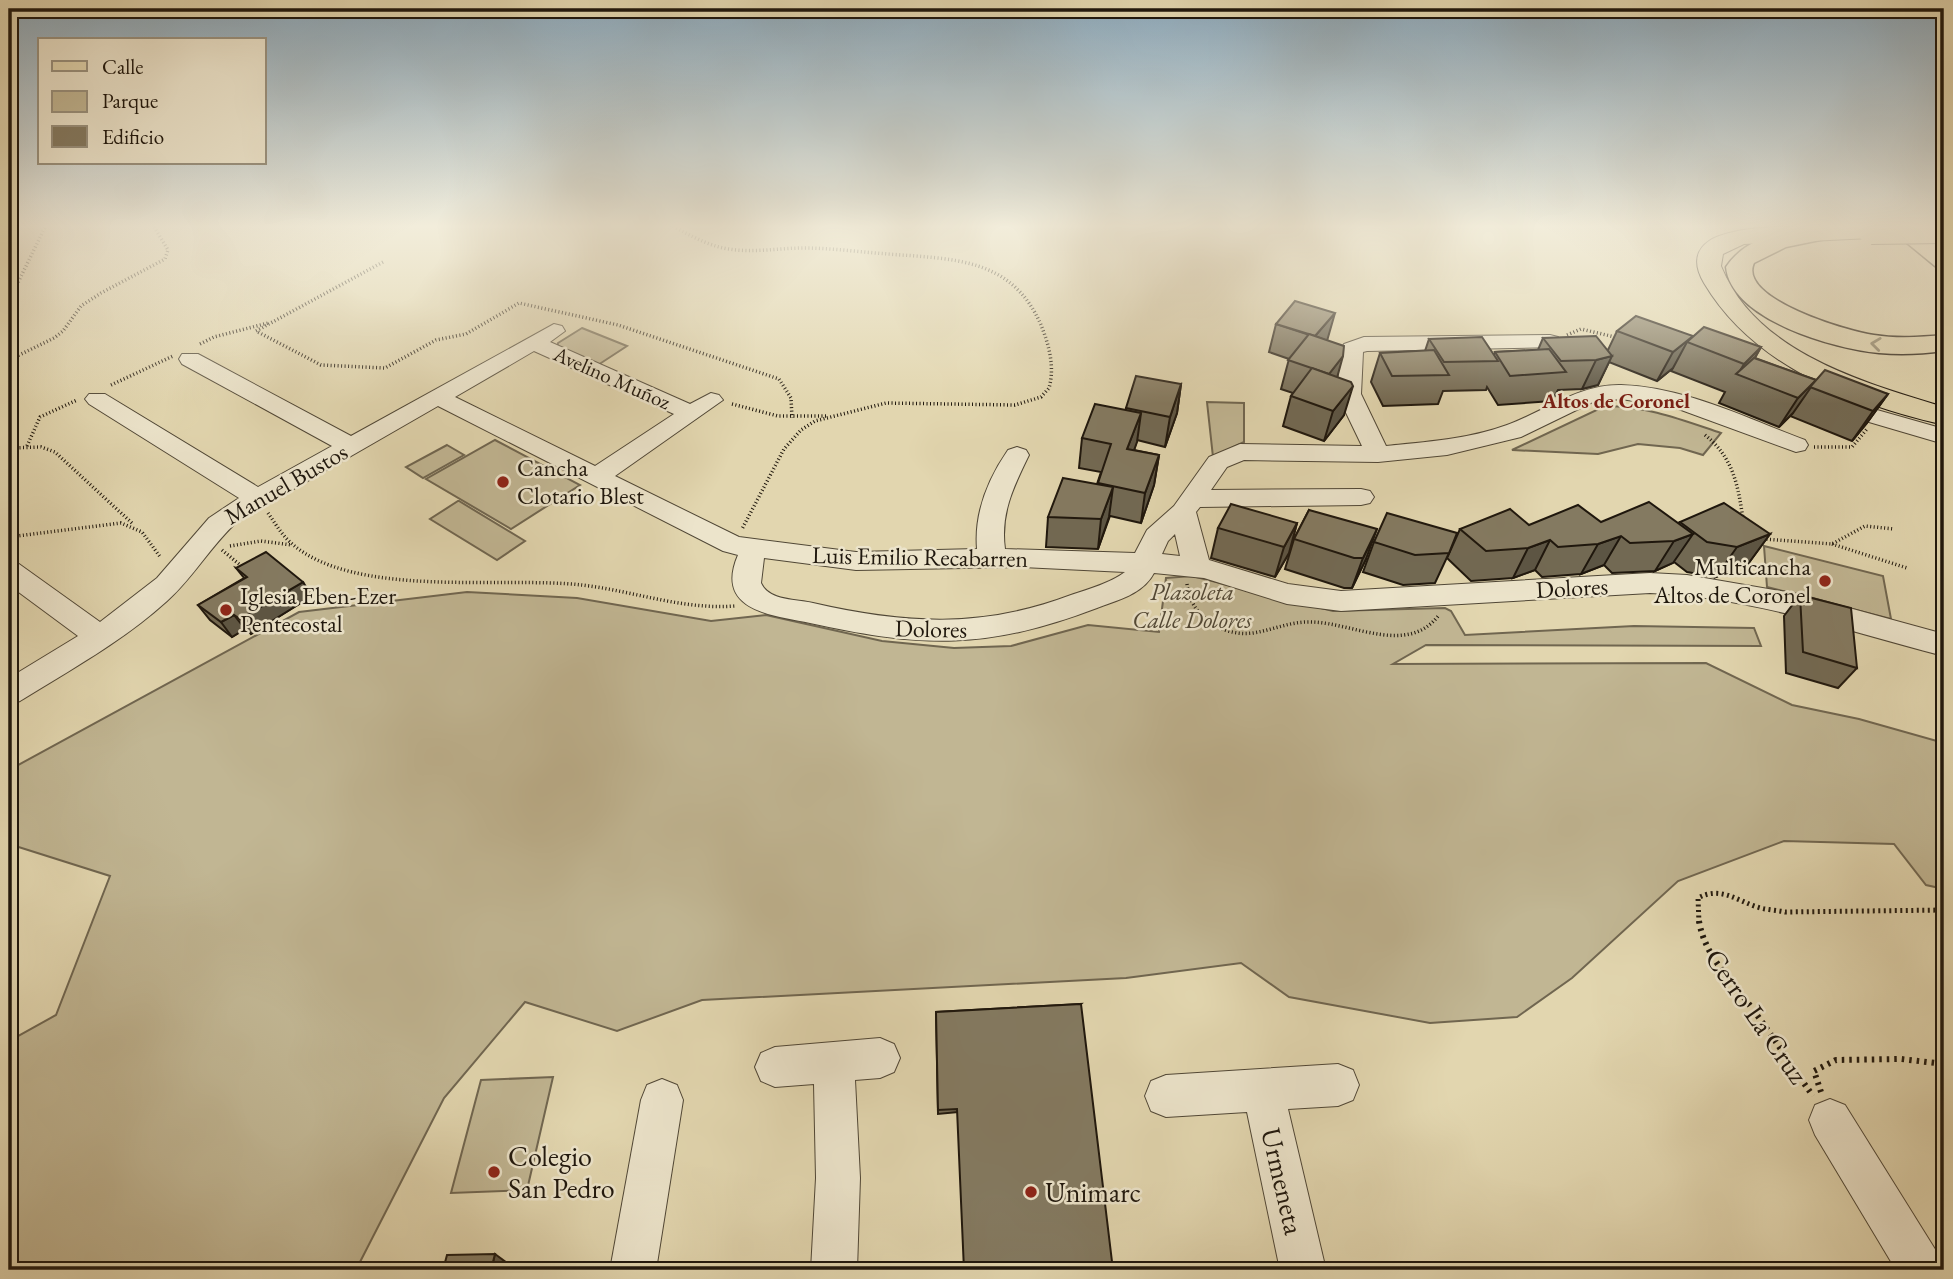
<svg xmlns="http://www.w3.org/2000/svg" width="1953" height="1279" viewBox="0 0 1953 1279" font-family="'EB Garamond',serif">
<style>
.green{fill:#c1b693;stroke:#706650;stroke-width:2}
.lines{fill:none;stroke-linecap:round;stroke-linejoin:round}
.minor-casing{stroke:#504736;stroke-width:2}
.major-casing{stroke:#1f170d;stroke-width:2}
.highway-casing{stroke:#1f170d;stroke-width:3}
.path-far2{stroke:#1f170d;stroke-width:3.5;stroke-dasharray:1 2.5;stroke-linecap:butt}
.path-far1{stroke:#1f170d;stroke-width:5;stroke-dasharray:2 3.5;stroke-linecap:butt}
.path{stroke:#1f170d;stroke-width:6;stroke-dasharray:2.5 5;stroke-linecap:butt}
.minor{fill:#ece4cb;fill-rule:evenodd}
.major{fill:#e2d6af;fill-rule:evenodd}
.highway{fill:#e2d6af;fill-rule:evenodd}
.major-bridge-casing{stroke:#1f170d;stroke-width:28;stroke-linecap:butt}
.major-bridge{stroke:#e2d6af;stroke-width:26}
.wall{fill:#726953;stroke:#1f170d;stroke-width:2}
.shaded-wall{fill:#5c5544;stroke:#1f170d;stroke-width:2}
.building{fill:#847a61;stroke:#1f170d;stroke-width:2}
.oneway{stroke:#8a8066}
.poi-dot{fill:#8f2418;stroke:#ece4cb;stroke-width:2.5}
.labels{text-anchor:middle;stroke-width:5;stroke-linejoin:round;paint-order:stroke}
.far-street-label{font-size:21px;fill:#1f170d;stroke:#ece4cb}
.far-neighbourhood-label{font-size:21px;font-weight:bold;fill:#7a1f14;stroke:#ece4cb}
.poi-label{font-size:24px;fill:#1f170d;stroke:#ece4cb;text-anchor:start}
.street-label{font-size:24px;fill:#1f170d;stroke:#ece4cb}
.park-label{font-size:24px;font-style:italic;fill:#504735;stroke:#ece4cb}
.near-street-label{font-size:28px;fill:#1f170d;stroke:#ece4cb}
.near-poi-label{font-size:28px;fill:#1f170d;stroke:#ece4cb;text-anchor:start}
</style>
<rect width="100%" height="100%" fill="#e2d6af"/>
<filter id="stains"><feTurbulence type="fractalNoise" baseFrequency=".00286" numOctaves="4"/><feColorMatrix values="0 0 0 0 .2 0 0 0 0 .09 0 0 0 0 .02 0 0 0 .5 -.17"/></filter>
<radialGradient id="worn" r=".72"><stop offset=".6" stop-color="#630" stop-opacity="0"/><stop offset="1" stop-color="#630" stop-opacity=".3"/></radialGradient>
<g class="green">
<path d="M 582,328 L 627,346 L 598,365 L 557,349 L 558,343 Z"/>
<path d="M 1207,402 L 1244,403 L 1244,442 L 1213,457 Z"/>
<path d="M 1605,406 C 1647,406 1682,420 1721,433 L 1703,455 L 1680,448 L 1638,444 L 1598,454 L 1512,450 Z"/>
<path d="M 495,440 L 580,485 L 511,529 L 426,479 Z"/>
<path d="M 447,445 L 464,455 L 423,478 L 406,467 Z"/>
<path d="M 458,501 L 459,501 L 525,541 L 497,560 L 430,519 Z"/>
<path d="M 1764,546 L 1883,576 L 1891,619 L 1767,587 Z"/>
<path d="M 1192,576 L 1333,611 L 1445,608 L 1451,611 L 1465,635 L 1634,626 L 1754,628 L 1761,646 L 1426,645 L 1393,664 L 1706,663 L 1792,705 L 1859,719 L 1944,743 L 1944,889 L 1926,885 L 1894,844 L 1784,841 L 1678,881 L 1572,978 L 1517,1017 L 1430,1023 L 1289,997 L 1241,963 L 1126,978 L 702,1000 L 617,1031 L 525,1002 L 444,1098 L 360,1262 L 189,1270 L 9,1270 L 9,1041 L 56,1015 L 110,876 L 9,844 L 9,770 L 299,612 L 467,592 L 577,598 L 711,621 L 766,615 L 882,641 L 954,648 L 1011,646 L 1088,625 L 1159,632 L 1166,578 Z"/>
<path d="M 553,1077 L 527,1190 L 451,1193 L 481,1080 Z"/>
</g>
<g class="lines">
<defs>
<g id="minor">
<path d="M 554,324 L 562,326 L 565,331 L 550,342 L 690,404 L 711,393 L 719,395 L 723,400 L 615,476 L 739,537 L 856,552 L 977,549 C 974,513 988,479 1008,450 L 1017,447 L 1026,450 L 1029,455 C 1014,486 1000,513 1005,549 L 1135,553 L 1147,530 L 1174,506 L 1209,457 L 1240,444 L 1362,446 L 1337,394 L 1341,349 L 1344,344 L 1364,337 L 1550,335 L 1558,337 L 1561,342 L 1558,347 L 1367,351 L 1363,352 L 1361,394 L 1386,446 C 1426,442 1469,439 1507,425 C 1545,411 1579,384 1621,385 C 1685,387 1746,418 1805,440 L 1808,445 L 1805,450 L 1796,452 L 1673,407 L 1621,399 L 1593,402 L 1521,437 L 1447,455 L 1378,462 L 1244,460 L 1227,467 L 1211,490 L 1361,489 L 1370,491 L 1374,497 L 1370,503 L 1361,505 L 1200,507 L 1196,512 L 1209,560 L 1288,584 L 1341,591 L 1650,573 L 1687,575 L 1798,594 L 1944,634 L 1944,656 C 1846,631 1753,597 1650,593 L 1341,611 L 1287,604 L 1204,578 L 1154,573 C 1143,594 1118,600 1097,608 C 986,650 924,648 810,623 C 772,615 714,611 738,555 L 723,551 L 438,406 L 238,521 C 211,545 194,577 167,601 C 123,641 70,670 20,701 L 9,705 L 9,678 L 78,636 L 9,585 L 9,561 L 19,564 L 100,622 L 157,578 L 209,518 L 239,498 L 89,404 L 85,399 L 89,394 L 105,394 L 258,487 L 332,446 L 182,364 L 179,359 L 182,354 L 198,354 L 351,436 ZM 534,351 L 674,414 L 595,466 L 455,397 ZM 1175,534 L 1180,556 L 1162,554 L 1168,541 ZM 764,558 L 856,570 L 1022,567 L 1125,572 C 1110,583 1089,589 1071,595 C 981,629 905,624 813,603 C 796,599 769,601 761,583 Z"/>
<path d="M 1877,410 L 1944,429 L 1944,444 L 1869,422 L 1865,417 L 1869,412 Z"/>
<path d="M 880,1038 L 894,1044 L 900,1058 L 894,1072 L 880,1078 L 855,1080 L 860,1178 L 857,1270 L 811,1270 L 816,1178 L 814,1084 L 775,1087 L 761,1081 L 755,1067 L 761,1053 L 775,1047 Z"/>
<path d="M 1338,1064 L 1353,1070 L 1359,1085 L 1353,1100 L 1338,1106 L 1288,1109 L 1326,1270 L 1280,1270 L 1247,1112 L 1166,1117 L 1151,1111 L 1145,1096 L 1151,1081 L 1166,1075 Z"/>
<path d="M 662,1079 L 677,1085 L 683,1100 L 656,1270 L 610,1270 L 641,1100 L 647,1085 Z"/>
<path d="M 1830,1099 L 1845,1105 L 1938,1254 L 1944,1270 L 1896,1270 L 1815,1135 L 1809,1120 L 1815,1105 Z"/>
</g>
<path id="major" d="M 1846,225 L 1876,225 L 1883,231 L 1879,236 L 1871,238 L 1744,244 L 1723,254 L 1721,266 C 1756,353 1863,382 1944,407 L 1944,425 C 1853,404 1754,367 1704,283 C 1695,268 1693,252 1709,241 C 1736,223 1812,227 1846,225 Z"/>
<g id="highway">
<path d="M 1823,225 L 1835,227 L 1838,232 L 1835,237 L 1786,247 L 1754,263 C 1737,299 1850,332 1874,335 C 1898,339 1921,337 1944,335 L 1944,351 C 1922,354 1901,355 1879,353 C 1835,349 1731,320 1726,267 C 1748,234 1787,232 1823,225 Z"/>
<path d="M 1885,225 L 1913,225 L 1944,249 L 1944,269 L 1935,266 Z"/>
</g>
</defs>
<use href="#minor" class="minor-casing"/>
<use href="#major" class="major-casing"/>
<use href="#highway" class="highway-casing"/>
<g class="path-far2">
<path d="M 670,225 C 689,234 707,246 729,249 C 753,253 778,248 803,248 C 832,248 860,252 888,254 C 952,259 1012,257 1041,325 C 1049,345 1055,367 1049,388 L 1041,397 L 1015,405 L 886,403 L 815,421 L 801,430 L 784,449 L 742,529"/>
<path d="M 383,262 L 256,331 L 321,365 L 385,368 L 436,340 L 466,334 L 519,303 L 618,325 L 779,379 L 791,398 L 792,418"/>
<path d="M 9,301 L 46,225"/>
<path d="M 1567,335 L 1581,329 L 1619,338"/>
<path d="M 200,344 L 214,337 L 268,323"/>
<path d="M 9,360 L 54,338 L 63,331 L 81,306 L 101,293 L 165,259 L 168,250 L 153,225"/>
<path d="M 111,385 L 173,356"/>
<path d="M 732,404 L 778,416 L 826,416"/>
<path d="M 1705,435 C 1733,457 1738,485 1743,519"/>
<path d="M 27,446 L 40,417 L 77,400"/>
<path d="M 1814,447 L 1852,447 L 1867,429"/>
<path d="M 9,448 L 41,447 L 55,452 L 133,524"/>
<path d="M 268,513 C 275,523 281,534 291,543 C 354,599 502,576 582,585 C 634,591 682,610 735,606"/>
<path d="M 9,537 L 121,523 L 142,532 L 161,558"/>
<path d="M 1763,539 L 1832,544 L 1865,526 L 1894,529"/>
<path d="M 1832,544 L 1907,568"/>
<path d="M 230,546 L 261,541 L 292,545"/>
<path d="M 222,550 L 245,569"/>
<path d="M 1187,584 C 1190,616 1222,637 1253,633 C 1273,630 1291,621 1312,622 C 1353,623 1408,656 1439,615"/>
</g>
<path class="path-far1" d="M 1699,923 L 1698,898 C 1720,886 1736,900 1757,907 C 1766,910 1776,910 1785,912 L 1944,910"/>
<g class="path">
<path d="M 1699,921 C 1705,957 1731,979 1751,1007 C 1773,1036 1792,1067 1813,1096"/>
<path d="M 1821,1092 L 1814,1071 L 1836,1060 L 1901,1059 L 1944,1064"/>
</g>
<use href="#minor" class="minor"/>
<use href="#major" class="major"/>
<use href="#highway" class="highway"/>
<defs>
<path id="major-bridge" d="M 1871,231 L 1944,230"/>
</defs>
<use href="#major-bridge" class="major-bridge-casing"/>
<use href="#major-bridge" class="major-bridge"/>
</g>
<g class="wall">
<path d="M 1276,324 L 1328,341 L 1337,377 L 1344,415 L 1324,441 L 1283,426 L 1291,396 L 1293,393 L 1281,389 L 1289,359 L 1269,352 Z"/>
<path d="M 1617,331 L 1693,336 L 1761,347 L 1755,358 L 1816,380 L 1888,394 L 1867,423 L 1852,441 L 1790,416 L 1793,413 L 1779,427 L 1719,403 L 1725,392 L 1671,371 L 1673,368 L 1657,381 L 1609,362 L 1598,385 L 1582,389 L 1558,390 L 1552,401 L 1498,405 L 1487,387 L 1486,390 L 1443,391 L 1438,404 L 1383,406 L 1371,382 L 1380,353 L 1425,351 L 1429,339 L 1494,355 L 1495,352 L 1538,350 L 1543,338 L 1608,350 Z"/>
<path d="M 1181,384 L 1177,413 L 1165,447 L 1137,440 L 1134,450 L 1159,455 L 1154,485 L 1141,523 L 1110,516 L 1098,549 L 1046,547 L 1048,517 L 1097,484 L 1101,472 L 1079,468 L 1082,438 L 1126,410 L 1126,408 Z"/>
<path d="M 1309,510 L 1366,559 L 1352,588 L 1344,588 L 1285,569 L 1294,539 Z"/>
<path d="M 1601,522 L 1679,523 L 1680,522 L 1770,534 L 1748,564 L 1716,577 L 1687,572 L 1674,562 L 1655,571 L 1612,573 L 1604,565 L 1581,574 L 1542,577 L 1535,570 L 1513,578 L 1471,581 L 1447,558 L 1460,529 Z"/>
<path d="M 1297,523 L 1289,553 L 1275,577 L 1211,558 L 1218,528 Z"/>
<path d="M 1374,542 L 1449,553 L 1435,583 L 1403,585 L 1363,572 Z"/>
<path d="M 236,568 L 312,596 L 251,634 L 245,629 L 232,637 L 210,620 L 198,605 L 244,578 Z"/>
<path d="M 1800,595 L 1857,668 L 1838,688 L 1786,673 L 1784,616 Z"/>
<path d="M 1081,1004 L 958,1112 L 938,1114 L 936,1012 Z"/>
</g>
<g class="shaded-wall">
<path d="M 1335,313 L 1327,341 L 1315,336 Z"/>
<path d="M 1693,336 L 1687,342 L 1673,368 L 1657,381 L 1673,352 Z"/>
<path d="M 1761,347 L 1744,376 L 1738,374 L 1744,364 Z"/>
<path d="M 1343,356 L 1335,385 L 1329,374 Z"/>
<path d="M 1612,356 L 1598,385 L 1582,389 L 1596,360 Z"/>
<path d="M 1816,380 L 1793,413 L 1779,427 L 1798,398 Z"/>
<path d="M 1181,384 L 1177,413 L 1165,447 L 1170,417 Z"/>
<path d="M 1353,386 L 1344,415 L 1324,441 L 1333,411 Z"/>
<path d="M 1888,394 L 1867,423 L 1852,441 L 1873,411 Z"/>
<path d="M 1141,413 L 1137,442 L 1124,478 L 1127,449 Z"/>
<path d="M 1159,455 L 1154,485 L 1141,523 L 1145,493 Z"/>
<path d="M 1113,487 L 1109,517 L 1098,549 L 1101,519 Z"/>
<path d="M 1297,523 L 1289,553 L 1275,577 L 1284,547 Z"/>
<path d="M 1377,529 L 1366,559 L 1352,588 L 1363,558 Z"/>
<path d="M 1693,534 L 1673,563 L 1655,571 L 1674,541 Z"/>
<path d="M 1770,534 L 1748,564 L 1716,577 L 1737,547 Z"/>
<path d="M 1621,536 L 1604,565 L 1581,574 L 1598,544 Z"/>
<path d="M 1550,540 L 1535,570 L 1513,578 L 1528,548 Z"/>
<path d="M 303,582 L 312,596 L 251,634 L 240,619 Z"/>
<path d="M 234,615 L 245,629 L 232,637 L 221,622 Z"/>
<path d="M 495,1254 L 507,1263 L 505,1270 L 491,1270 Z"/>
</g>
<g class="building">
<path d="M 1295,301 L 1335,313 L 1315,336 L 1276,324 Z"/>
<path d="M 1636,316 L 1693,336 L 1673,352 L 1617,331 Z"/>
<path d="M 1704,327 L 1761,347 L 1744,364 L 1687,342 Z"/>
<path d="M 1309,334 L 1344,346 L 1343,356 L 1329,374 L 1288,360 Z"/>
<path d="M 1596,336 L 1612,356 L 1596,360 L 1561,361 L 1543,338 Z"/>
<path d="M 1482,337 L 1498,361 L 1444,362 L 1429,339 Z"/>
<path d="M 1549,349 L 1566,372 L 1510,376 L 1495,352 Z"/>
<path d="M 1434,350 L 1449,375 L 1392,376 L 1380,353 Z"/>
<path d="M 1754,358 L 1816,380 L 1798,398 L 1736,374 Z"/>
<path d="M 1312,368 L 1351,382 L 1353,386 L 1333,411 L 1291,396 Z"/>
<path d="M 1825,370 L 1888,394 L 1873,411 L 1810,387 Z"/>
<path d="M 1136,376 L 1181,384 L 1170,417 L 1126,408 Z"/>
<path d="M 1095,404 L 1141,413 L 1127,449 L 1159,455 L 1145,493 L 1098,483 L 1111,444 L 1082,438 Z"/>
<path d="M 1063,478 L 1113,487 L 1101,519 L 1048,517 Z"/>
<path d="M 1649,502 L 1693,534 L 1674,541 L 1630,543 L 1621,536 L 1598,544 L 1558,547 L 1550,540 L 1528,548 L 1486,551 L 1460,529 L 1510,509 L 1529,525 L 1578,505 L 1601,522 Z"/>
<path d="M 1724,503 L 1770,534 L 1737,547 L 1707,542 L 1680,522 Z"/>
<path d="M 1231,504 L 1297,523 L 1284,547 L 1218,528 Z"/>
<path d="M 1309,510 L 1377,529 L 1363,558 L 1354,558 L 1294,539 Z"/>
<path d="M 1387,513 L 1457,533 L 1449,553 L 1415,555 L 1374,542 Z"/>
<path d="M 266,552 L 303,582 L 240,619 L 234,615 L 221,622 L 198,605 L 247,577 L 236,568 Z"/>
<path d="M 1800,595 L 1851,608 L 1857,668 L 1803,652 Z"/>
<path d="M 1081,1004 L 1113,1270 L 964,1270 L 957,1109 L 938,1110 L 936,1012 Z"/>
<path d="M 495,1254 L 491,1270 L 443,1270 L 447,1255 Z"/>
</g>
<defs><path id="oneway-chevron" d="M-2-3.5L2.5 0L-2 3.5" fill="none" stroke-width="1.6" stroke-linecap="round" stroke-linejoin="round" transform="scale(1.75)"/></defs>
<use class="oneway" href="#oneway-chevron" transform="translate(1876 344) rotate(-173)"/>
<linearGradient id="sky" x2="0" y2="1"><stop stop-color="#8ba8bb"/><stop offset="0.56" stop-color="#f2eddb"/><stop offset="1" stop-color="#f2eddb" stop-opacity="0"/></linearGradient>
<rect width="1953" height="404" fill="url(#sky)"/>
<g class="poi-dot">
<circle cx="503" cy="482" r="7"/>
<circle cx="1825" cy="581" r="7"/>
<circle cx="226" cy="610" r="7"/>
<circle cx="494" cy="1172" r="7"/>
<circle cx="1031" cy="1192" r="7"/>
</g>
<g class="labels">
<g class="far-street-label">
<text transform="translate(612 378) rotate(24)" y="7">Avelino Muñoz</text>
</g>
<g class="far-neighbourhood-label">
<text x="1616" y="408">Altos de Coronel</text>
</g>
<g class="poi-label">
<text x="517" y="476">Cancha<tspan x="517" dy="28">Clotario Blest</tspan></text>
<text x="1811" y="575" text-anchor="end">Multicancha<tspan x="1811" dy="28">Altos de Coronel</tspan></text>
<text x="240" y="604">Iglesia Eben-Ezer<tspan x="240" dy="28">Pentecostal</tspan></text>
</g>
<g class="street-label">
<text transform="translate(286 484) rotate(-30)" y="8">Manuel Bustos</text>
<text transform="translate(920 557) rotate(1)" y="8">Luis Emilio Recabarren</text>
<text transform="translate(1572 588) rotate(-3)" y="8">Dolores</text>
<text transform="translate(931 629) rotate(1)" y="8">Dolores</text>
</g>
<g class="park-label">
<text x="1192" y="600">Plazoleta<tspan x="1192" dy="28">Calle Dolores</tspan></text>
</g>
<g class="near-street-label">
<text transform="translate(1757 1016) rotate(55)" y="10">Cerro La Cruz</text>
<text transform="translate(1283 1181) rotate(77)" y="10">Urmeneta</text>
</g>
<g class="near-poi-label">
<text x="508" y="1166">Colegio<tspan x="508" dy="32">San Pedro</tspan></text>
<text x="1045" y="1202">Unimarc</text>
</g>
</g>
<rect width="1953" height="1279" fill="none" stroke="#e2d6af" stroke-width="35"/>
<rect x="10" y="10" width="1932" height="1258" fill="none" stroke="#1f170d" stroke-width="3.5"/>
<rect x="18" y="18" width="1918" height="1244" fill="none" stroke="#1f170d" stroke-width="2"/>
<rect x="38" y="38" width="228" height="126" fill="#ece4cb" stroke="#9a927f" stroke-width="2"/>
<rect x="52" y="61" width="35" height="10" fill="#e2d6af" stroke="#9a927f" stroke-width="2"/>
<text x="102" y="74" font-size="21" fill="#1f170d">Calle</text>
<rect x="52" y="91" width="35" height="21" fill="#c1b693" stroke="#9a927f" stroke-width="2"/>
<text x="102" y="108" font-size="21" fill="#1f170d">Parque</text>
<rect x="52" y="126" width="35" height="21" fill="#847a61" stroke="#9a927f" stroke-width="2"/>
<text x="102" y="144" font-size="21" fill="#1f170d">Edificio</text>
<rect width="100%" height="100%" filter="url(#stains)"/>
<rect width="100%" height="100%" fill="url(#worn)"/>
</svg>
